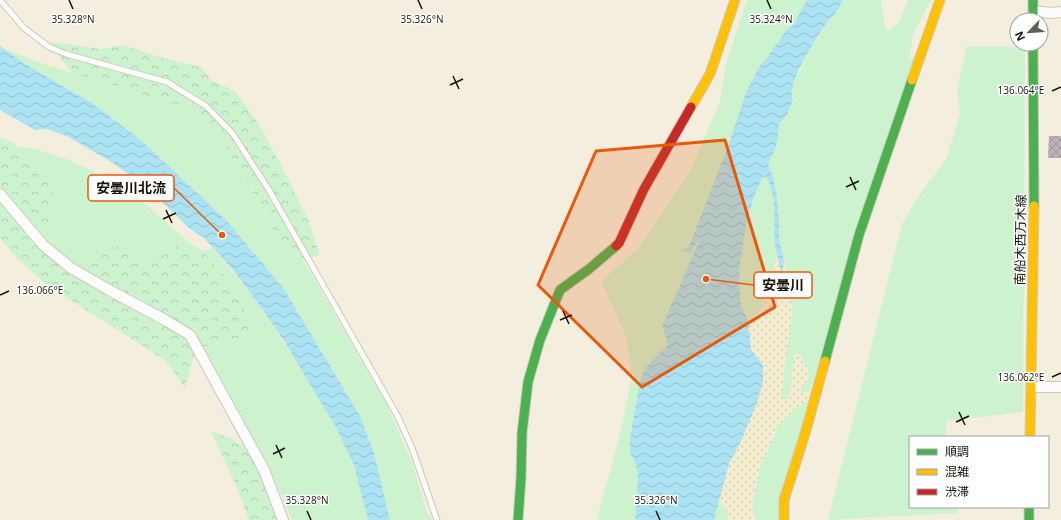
<svg xmlns="http://www.w3.org/2000/svg" width="1061" height="520" viewBox="0 0 1061 520" font-family="'Open Sans','Noto Sans JP',sans-serif">
<style>
.green{fill:#cdf2ce}
.forest{fill:url(#forest-crowns)}
.sand{fill:url(#sand-dots)}
.water{fill:url(#water-waves)}
.building{fill:url(#building-cross-hatch)}
.lines{fill:none;stroke-linecap:round;stroke-linejoin:round}
.lane-casing{stroke:#ccc9bd;stroke-width:7}
.street-casing{stroke:#ccc9bd;stroke-width:12}
.fast-casing{stroke:#ccc9bd;stroke-width:11}
.slow-casing{stroke:#ccc9bd;stroke-width:11}
.jam-casing{stroke:#ccc9bd;stroke-width:11}
.lane{stroke:#fdfcfa;stroke-width:5}
.street{stroke:#fdfcfa;stroke-width:10}
.fast{stroke:#4caf50;stroke-width:9}
.slow{stroke:#ffc107;stroke-width:9}
.jam{stroke:#c62828;stroke-width:9}
.marked{fill:#e8590c;fill-opacity:0.2;stroke:#e8590c;stroke-width:3;stroke-linejoin:round}
.ticks{fill:none;stroke:#161309;stroke-width:1.5}
.labels{text-anchor:middle;stroke-width:3;stroke-linejoin:round;paint-order:stroke}
.street-label{font-size:13px;fill:#161309;stroke:#fff}
.ticks-label{font-size:10px;text-anchor:middle;fill:#161309;stroke:#fff;stroke-width:3;stroke-linejoin:round;paint-order:stroke}
.leader{fill:none;stroke:#e8590c;stroke-width:1.5}
.callout-dot{fill:#e8590c;stroke:#fff;stroke-width:1.5}
.callout{fill:#fff;stroke:#e8590c;stroke-width:1.5}
.callout-label{font-size:14px;text-anchor:middle;font-weight:bold;fill:#161309}
</style>
<defs>
<pattern id="forest-crowns" width="20" height="18" patternUnits="userSpaceOnUse"><rect width="20" height="18" fill="#cdf2ce"/><path d="M2 6a3 3 0 1 1 6 0M12 15a3 3 0 1 1 6 0" fill="none" stroke="#afcfb0"/></pattern>
<pattern id="sand-dots" width="8" height="8" patternUnits="userSpaceOnUse"><rect width="8" height="8" fill="#f3eccf"/><path d="M2 2h.1M6 6h.1" fill="none" stroke="#d0cab0" stroke-width="1.8" stroke-linecap="round"/></pattern>
<pattern id="water-waves" width="16" height="10" patternUnits="userSpaceOnUse"><rect width="16" height="10" fill="#ace3f2"/><path d="M0 5q4-4 8 0t8 0" fill="none" stroke="#93c2ce"/></pattern>
<pattern id="building-cross-hatch" width="8" height="8" patternUnits="userSpaceOnUse"><rect width="8" height="8" fill="#b9b2b8"/><path d="M0 0l8 8M0 8l8-8" fill="none" stroke="#9e989d"/></pattern>
</defs>
<rect width="100%" height="100%" fill="#f3eedd"/>
<g class="green">
<path d="M 747,0 L 807,0 L 793,25 L 787,29 L 766,59 L 759,67 L 746,92 L 727,149 L 688,248 L 690,253 L 701,238 L 698,247 L 662,326 L 668,345 L 645,368 L 630,439 L 630,452 L 636,466 L 638,474 L 635,520 L 597,520 L 621,430 L 632,376 L 626,337 L 602,283 L 606,277 L 639,248 L 690,171 L 720,102 L 725,67 Z"/>
<path d="M 843,0 L 881,0 L 884,23 L 887,31 L 899,22 L 908,0 L 931,0 L 913,35 L 909,61 L 915,55 L 810,391 L 800,396 L 801,389 L 809,376 L 806,366 L 800,354 L 795,354 L 790,393 L 785,401 L 781,397 L 785,366 L 788,275 L 779,239 L 779,219 L 777,198 L 773,177 L 768,163 L 775,150 L 778,137 L 779,124 L 787,115 L 792,88 L 800,70 L 810,48 Z"/>
<path d="M 967,46 L 1025,47 L 1023,412 L 946,421 L 947,437 L 910,437 L 910,507 L 957,507 L 957,513 L 828,520 L 902,224 L 916,200 L 947,158 L 960,114 L 957,90 Z"/>
<path d="M 2,48 L 43,64 L 127,89 L 193,113 L 219,135 L 275,232 L 294,254 L 302,258 L 387,405 L 413,465 L 427,513 L 433,520 L 390,520 L 374,453 L 360,416 L 284,289 L 227,221 L 141,140 L 92,103 L 22,62 Z"/>
<path d="M 17,147 L 35,149 L 69,160 L 97,173 L 116,179 L 190,243 L 202,251 L 212,248 C 252,291 284,341 315,392 C 329,415 344,438 354,464 C 361,481 363,502 368,520 L 292,520 L 274,479 L 209,360 L 204,347 L 250,336 L 160,258 L 148,270 L 99,260 L 83,264 L 80,269 L 68,261 L 33,229 L 39,226 L 49,178 L 33,160 Z"/>
<path d="M 765,175 C 777,193 774,220 775,240 C 776,248 779,254 775,262 L 761,311 L 748,321 C 746,315 742,310 741,304 C 734,263 746,216 762,178 Z"/>
<path d="M 808,399 L 780,520 L 756,520 L 752,509 L 759,470 L 779,424 Z"/>
<path d="M 720,499 L 730,520 L 714,520 Z"/>
</g>
<g class="forest">
<path d="M 49,42 L 101,49 L 123,45 L 159,57 L 201,67 L 211,80 L 235,91 L 258,123 L 289,180 L 309,222 L 319,253 L 318,256 L 302,258 L 294,254 L 275,232 L 219,135 L 193,113 L 127,89 L 71,72 Z"/>
<path d="M 0,137 L 11,142 L 33,160 L 50,178 L 55,199 L 50,221 L 26,233 L 52,257 L 77,275 L 83,264 L 99,260 L 104,246 L 124,248 L 141,254 L 148,269 L 160,258 L 177,246 L 202,251 L 223,274 L 254,326 L 250,336 L 204,347 L 194,355 L 185,388 L 166,361 L 47,285 L 14,255 L 0,238 Z"/>
<path d="M 211,431 L 232,439 L 251,452 L 280,520 L 248,520 L 246,512 L 238,490 Z"/>
</g>
<path class="sand" d="M 778,257 L 781,278 L 784,259 L 788,275 L 792,313 L 781,397 L 785,401 L 790,393 L 795,354 L 800,354 L 806,366 L 809,376 L 801,389 L 800,395 L 810,391 L 808,399 L 779,424 L 759,470 L 752,509 L 756,520 L 730,520 L 720,499 L 729,464 L 741,441 L 757,403 L 763,382 L 763,366 L 751,349 L 748,321 L 761,311 L 775,261 Z"/>
<g class="water">
<path d="M 807,0 L 843,0 C 839,10 830,19 823,28 C 815,40 785,87 793,100 L 787,115 L 779,124 L 778,137 L 775,150 L 768,163 L 773,177 L 777,198 L 779,219 L 779,239 L 784,259 L 782,279 C 780,267 777,255 775,243 C 773,221 778,194 765,176 L 762,178 L 753,200 L 746,225 L 740,265 L 739,282 L 741,305 L 748,321 L 751,349 L 763,366 L 763,382 L 757,403 L 741,441 L 729,464 L 714,520 L 635,520 L 638,474 L 636,466 L 630,452 L 630,439 L 639,386 L 645,368 L 668,345 L 662,326 L 700,239 L 690,253 L 679,250 L 688,248 L 693,236 L 727,149 L 746,92 L 759,67 L 766,59 L 787,29 L 793,25 Z"/>
<path d="M 0,46 L 22,62 L 92,103 L 141,140 L 227,221 L 284,289 L 360,416 L 374,453 L 390,520 L 368,520 L 354,465 L 337,429 L 284,341 L 262,309 L 233,270 L 203,237 L 190,229 L 152,192 L 113,163 L 67,136 L 46,129 L 35,130 L 0,110 Z"/>
</g>
<path class="building" d="M 1049,136 L 1061,136 L 1061,158 L 1048,158 Z"/>
<g class="lines">
<defs>
<path id="lane" d="M 0,0 L 24,28 L 49,47 L 66,54 L 167,82 L 206,106 L 233,134 L 269,190 L 397,415 L 412,448 L 437,520"/>
<g id="street">
<path d="M 1033,11 L 1051,13 L 1061,12"/>
<path d="M 0,194 L 43,245 L 71,268 L 109,290 L 165,320 L 190,335 L 264,470 L 283,520"/>
<path d="M 1031,387 L 1061,387"/>
</g>
<g id="fast">
<path d="M 1033,0 L 1033,20"/>
<path d="M 1033,44 L 1034,206"/>
<path d="M 825,361 L 859,235 L 912,80"/>
<path d="M 1029,507 L 1029,520"/>
<path d="M 518,520 L 521,478 L 522,433 L 528,382 L 540,340 L 560,290 L 589,269 L 616,246"/>
</g>
<g id="slow">
<path d="M 912,80 L 940,0"/>
<path d="M 691,107 L 710,74 L 735,0"/>
<path d="M 1030,437 L 1034,206"/>
<path d="M 784,520 L 784,500 L 805,434 L 825,361"/>
</g>
<path id="jam" d="M 616,246 L 619,243 L 644,189 L 691,107"/>
</defs>
<use href="#lane" class="lane-casing"/>
<use href="#street" class="street-casing"/>
<use href="#fast" class="fast-casing"/>
<use href="#slow" class="slow-casing"/>
<use href="#jam" class="jam-casing"/>
<use href="#lane" class="lane"/>
<use href="#street" class="street"/>
<use href="#fast" class="fast"/>
<use href="#slow" class="slow"/>
<use href="#jam" class="jam"/>
</g>
<path class="marked" d="M 725,140 L 775,307 L 642,387 L 538,285 L 596,151 Z"/>
<path class="ticks" d="M 69,0 L 73,9M 418,0 L 422,9M 767,0 L 771,9M 453,76 L 459,89M 450,85 L 463,79M 1052,91 L 1061,87M 850,177 L 856,190M 846,187 L 859,181M 166,210 L 172,223M 163,219 L 176,213M 0,295 L 9,291M 563,311 L 569,324M 560,320 L 572,315M 1052,377 L 1061,373M 959,412 L 965,425M 956,422 L 969,416M 276,445 L 282,458M 273,454 L 285,448M 307,511 L 311,520M 656,511 L 660,520"/>
<g class="labels">
<g class="street-label">
<text transform="translate(1020 240) rotate(-89)" y="5">南船木西万木線</text>
</g>
</g>
<g class="ticks-label">
<text x="422" y="23">35.326°N</text>
<text x="73" y="23">35.328°N</text>
<text x="771" y="23">35.324°N</text>
<text x="1021" y="94">136.064°E</text>
<text x="40" y="294">136.066°E</text>
<text x="1021" y="381">136.062°E</text>
<text x="307" y="504">35.328°N</text>
<text x="656" y="504">35.326°N</text>
</g>
<path class="leader" d="M222 235L174 188M706 279L754 285"/>
<g class="callout-dot">
<circle cx="222" cy="235" r="4"/>
<circle cx="706" cy="279" r="4"/>
</g>
<g class="callout">
<rect x="88" y="175" width="86" height="26" rx="4"/>
<rect x="754" y="272" width="58" height="26" rx="4"/>
</g>
<g class="callout-label">
<text x="131" y="193">安曇川北流</text>
<text x="783" y="290">安曇川</text>
</g>
<rect x="909" y="436" width="140" height="72" fill="#ffffff" stroke="#a2a19d"/>
<rect x="917" y="449" width="20" height="6" fill="#4caf50" stroke="#a2a19d"/>
<text x="945" y="456" font-size="12" fill="#161309">順調</text>
<rect x="917" y="469" width="20" height="6" fill="#ffc107" stroke="#a2a19d"/>
<text x="945" y="476" font-size="12" fill="#161309">混雑</text>
<rect x="917" y="489" width="20" height="6" fill="#c62828" stroke="#a2a19d"/>
<text x="945" y="496" font-size="12" fill="#161309">渋滞</text>
<g transform="translate(1029 32) rotate(245)"><circle r="19" fill="#ffffff" stroke="#a2a19d"/>
<path d="M0-3L7 15L0 10L-7 15Z" fill="#636053"/>
<text y="-6" font-size="11" font-weight="bold" text-anchor="middle" fill="#161309">N</text>
</g>
</svg>
